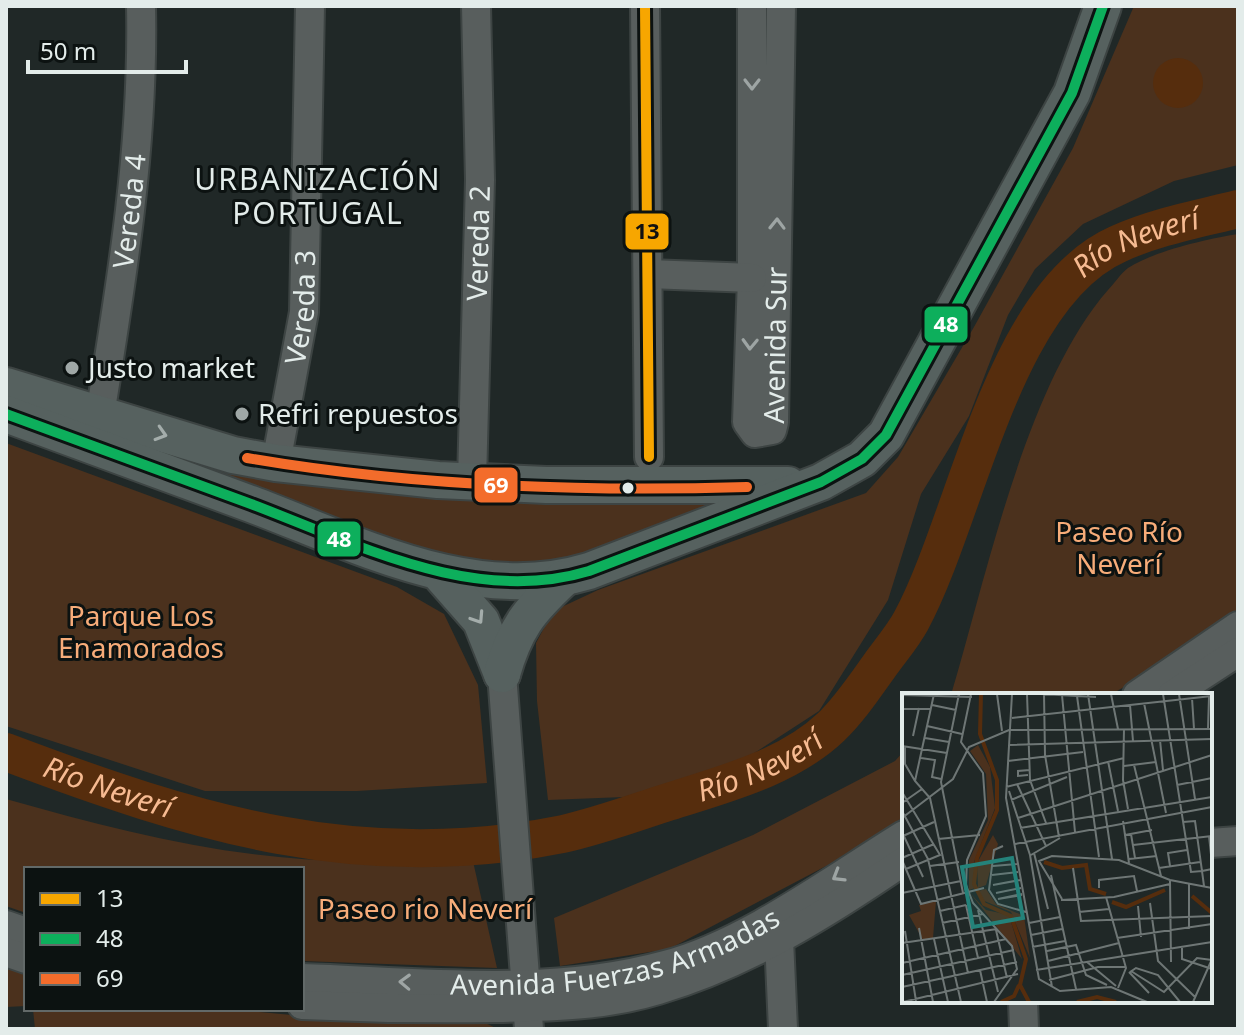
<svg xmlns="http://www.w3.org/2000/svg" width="1244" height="1035" viewBox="0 0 1244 1035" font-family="'Noto Sans',sans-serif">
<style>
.green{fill:#4b311d}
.water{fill:#562d0d}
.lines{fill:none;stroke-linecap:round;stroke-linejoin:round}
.river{stroke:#562d0d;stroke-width:38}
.minor-casing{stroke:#3d4443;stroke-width:32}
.major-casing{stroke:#3d4443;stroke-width:40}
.minor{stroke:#585e5d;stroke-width:28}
.major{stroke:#56615f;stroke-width:36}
.bus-1-casing{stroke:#0c1211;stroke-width:16}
.bus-2-casing{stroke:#0c1211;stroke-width:16}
.bus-3-casing{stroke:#0c1211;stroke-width:16}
.bus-1{stroke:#f7a600;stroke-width:10}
.bus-2{stroke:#0daf5c;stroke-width:10}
.bus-3{stroke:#f36c2b;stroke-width:10}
.oneway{stroke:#9ea5a4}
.oneway2{stroke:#a4adab}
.poi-dot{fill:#9fa7a6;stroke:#0c1211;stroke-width:3}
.bus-dot{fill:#e3ecea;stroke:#0c1211;stroke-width:3}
.labels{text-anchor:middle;stroke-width:6;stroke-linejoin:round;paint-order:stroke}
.street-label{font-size:28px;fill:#e3ecea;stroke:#0c1211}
.poi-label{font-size:28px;fill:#e3ecea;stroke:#0c1211;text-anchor:start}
.park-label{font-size:28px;fill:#f7ac79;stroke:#0c1211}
.neighbourhood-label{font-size:30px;letter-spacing:2px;fill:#e3ecea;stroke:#0c1211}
.water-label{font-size:30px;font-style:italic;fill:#f6ba91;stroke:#0c1211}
.inset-river{fill:none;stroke:#562d0d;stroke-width:4}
.inset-road{fill:none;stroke:#6e7675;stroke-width:2}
.view{fill:#24827a;fill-opacity:0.15;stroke:#24827a;stroke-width:4}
.inset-edge{fill:none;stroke:#e3ecea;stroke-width:4}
.line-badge{stroke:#0c1211;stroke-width:3}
.badge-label{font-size:22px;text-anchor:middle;font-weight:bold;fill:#fff}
.pale-badge-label{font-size:22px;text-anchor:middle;font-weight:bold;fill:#111}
</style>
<rect width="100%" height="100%" fill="#202827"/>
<g class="green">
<path d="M 1134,6 L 1238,6 L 1238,165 L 1174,181 L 1083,224 L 1035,269 L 1008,315 L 969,416 L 921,494 L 888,600 L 819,711 L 745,759 L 624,797 L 548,800 L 537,701 L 536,643 L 553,611 L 598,590 L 866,493 L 898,457 L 974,327 L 1073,148 Z"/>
<path d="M 1238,234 L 1238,610 L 1152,671 L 1110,695 L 951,695 C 987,575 1026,384 1108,290 C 1114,284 1121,273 1128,268 C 1154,251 1207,239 1238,234 Z"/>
<path d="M 6,443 L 397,587 L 444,614 L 478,685 L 487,783 L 357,791 L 205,791 L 6,726 Z"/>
<path d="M 221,471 L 311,485 L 558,504 L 738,502 L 555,570 L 445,564 L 218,483 Z"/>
<path d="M 904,751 L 904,817 L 828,865 L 669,949 L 560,966 L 554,918 L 753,835 L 895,761 Z"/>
<path d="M 6,799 C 119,831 236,861 355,861 C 393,861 433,852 470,848 L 497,968 L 302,961 L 302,869 L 26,869 L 26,913 L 6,906 Z"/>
<path d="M 6,966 L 26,972 L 26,1006 L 6,1007 Z"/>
<path d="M 33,1009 L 228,1009 L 313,1017 L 479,1020 L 498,1029 L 35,1029 Z"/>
</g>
<circle class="water" cx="1178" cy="83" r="25"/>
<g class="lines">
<path class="river" id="s1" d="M 6,752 C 194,823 361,875 563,834 C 599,826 634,813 668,802 C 724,784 788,768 831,727 C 849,710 865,686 880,665 C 890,651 903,636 911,621 C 968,515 1002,295 1118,244 C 1155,227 1198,219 1238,209"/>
<defs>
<g id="minor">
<path d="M 645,6 L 649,457"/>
<path id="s2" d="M 752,6 L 752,278 L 747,422 L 755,433 L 772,430 L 774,422 L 781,6"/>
<path d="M 649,274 L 752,278"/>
<path id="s3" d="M 100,415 C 122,279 144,144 141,6"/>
<path id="s4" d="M 276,463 L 304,312 L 310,6"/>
<path id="s5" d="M 472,481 L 480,180 L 476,6"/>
<path d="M 502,674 L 529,1029"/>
<path d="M 1137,695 L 1238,626"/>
<path d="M 1172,695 L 1238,652"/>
<path d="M 1210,843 L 1238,841"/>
<path d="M 775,922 L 779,939 L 783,1029"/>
<path d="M 6,925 L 26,932"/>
<path d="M 6,952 L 26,959"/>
<path id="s6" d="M 302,978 C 421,982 548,997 665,965 C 744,945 834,878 904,835"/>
<path d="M 1023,1001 L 1024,1029"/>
<path d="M 302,1005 C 367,1008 431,1009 496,1008 C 550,1007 606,1006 658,990 C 747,964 828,913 904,861"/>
</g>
<g id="major">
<path d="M 6,386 L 233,455 L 276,463 L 438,480 L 546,485 L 788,485"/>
<path d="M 6,414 C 88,444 169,474 251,504 C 357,544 474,606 589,571 L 821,482 L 862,459 L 886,435 L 1072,93 L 1103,6"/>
<path d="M 438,572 L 481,621 L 502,674"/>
<path d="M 502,674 C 515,628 529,611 563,579"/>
</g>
</defs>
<use href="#minor" class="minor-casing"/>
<use href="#major" class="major-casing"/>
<use href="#minor" class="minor"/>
<use href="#major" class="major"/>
<defs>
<path id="bus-1" d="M 645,6 L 649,457"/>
<path id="bus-2" d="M 6,414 C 88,444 169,474 251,504 C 357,544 474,606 589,571 L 821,482 L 862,459 L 886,435 L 1072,93 L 1103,6"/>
<path id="bus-3" d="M 247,458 C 409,486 582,492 747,487"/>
</defs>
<use href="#bus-1" class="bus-1-casing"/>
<use href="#bus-2" class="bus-2-casing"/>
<use href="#bus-3" class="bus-3-casing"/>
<use href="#bus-1" class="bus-1"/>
<use href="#bus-2" class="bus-2"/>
<use href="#bus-3" class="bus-3"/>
</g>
<defs><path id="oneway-chevron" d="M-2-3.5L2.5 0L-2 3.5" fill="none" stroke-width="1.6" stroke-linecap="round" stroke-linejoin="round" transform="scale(2)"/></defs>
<g class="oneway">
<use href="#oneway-chevron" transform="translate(752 84) rotate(90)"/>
<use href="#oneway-chevron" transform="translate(777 224) rotate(-89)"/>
<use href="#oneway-chevron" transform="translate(750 344) rotate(92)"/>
<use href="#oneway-chevron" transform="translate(838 876) rotate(149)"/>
<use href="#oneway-chevron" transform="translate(405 982) rotate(-178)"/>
</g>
<g class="oneway2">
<use href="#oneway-chevron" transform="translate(161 434) rotate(17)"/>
<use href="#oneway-chevron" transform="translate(478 618) rotate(57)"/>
</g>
<g class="poi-dot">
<circle cx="72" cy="368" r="8"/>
<circle cx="242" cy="414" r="8"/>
</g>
<circle class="bus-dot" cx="628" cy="488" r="7"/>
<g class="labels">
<g class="street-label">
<text dy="10" stroke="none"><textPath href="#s3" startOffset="206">Vereda 4</textPath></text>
<text dy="10" stroke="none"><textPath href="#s5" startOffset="238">Vereda 2</textPath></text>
<text dy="10" stroke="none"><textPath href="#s4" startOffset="158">Vereda 3</textPath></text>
<text dy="10" stroke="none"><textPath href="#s2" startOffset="532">Avenida Sur</textPath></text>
<text dy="10" stroke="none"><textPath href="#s6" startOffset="318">Avenida Fuerzas Armadas</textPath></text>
</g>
<g class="poi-label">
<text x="88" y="378">Justo market</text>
<text x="258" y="424">Refri repuestos</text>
</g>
<g class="park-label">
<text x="1119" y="542">Paseo Río<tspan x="1119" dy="32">Neverí</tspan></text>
<text x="141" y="626">Parque Los<tspan x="141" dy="32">Enamorados</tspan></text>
<text x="425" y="919">Paseo rio Neverí</text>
</g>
<g class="neighbourhood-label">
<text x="318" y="190">URBANIZACIÓN<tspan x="318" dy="34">PORTUGAL</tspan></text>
</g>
<g class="water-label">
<text dy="10" stroke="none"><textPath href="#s1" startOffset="1452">Río Neverí</textPath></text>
<text dy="10" stroke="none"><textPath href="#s1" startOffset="780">Río Neverí</textPath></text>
<text dy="10" stroke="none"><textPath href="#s1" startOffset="108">Río Neverí</textPath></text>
</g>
</g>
<g transform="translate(902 693)">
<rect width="310" height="310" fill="#202827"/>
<path d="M 76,52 L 88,74 L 93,115 L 72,169 L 73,195 L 67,197 L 67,167 L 86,127 L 84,81 L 68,58 ZM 91,142 L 96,151 L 84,192 L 76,195 L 75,170 ZM 84,196 L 94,211 L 122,223 L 128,265 L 109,219 L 80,207 L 76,198 ZM 68,200 L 84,217 L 107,222 L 120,266 ZM 34,208 L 31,245 L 21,247 L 7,222 L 19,218 L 17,212 Z" fill="#4b311d"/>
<path class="inset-river" d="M 79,1 L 78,41 L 95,87 L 95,117 L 75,165 L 72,191 L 82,211 L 109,223 L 124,266 L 118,292 L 127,309M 142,169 L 160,175 L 184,172 L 188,196 L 204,201M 290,203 L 310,220M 210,209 L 224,214 L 263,197M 99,309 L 112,303 L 117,292M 175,309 L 195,304 L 214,309"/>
<path class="inset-road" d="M 32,1 L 13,88 L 28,105 L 66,280M 57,1 L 39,89 L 61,200M 69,1 L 59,49 L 81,80 L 84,123 L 65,167 L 64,192 L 71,210 L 110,253 L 115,276 L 92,309M 95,1 L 100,38M 110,1 L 104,105 L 137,286 L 158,298 L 209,294 L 245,309M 125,1 L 128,87 L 144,130M 138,1 L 194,4M 142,1 L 143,62 L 157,144M 186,1 L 210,166M 209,1 L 216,36M 261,1 L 289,179 L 300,178 L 302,193M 277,1 L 293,106M 0,2 L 70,4M 160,2 L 173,139M 175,3 L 197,164M 290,5 L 292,36M 242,10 L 264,120M 30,12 L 54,17M 228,12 L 231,48M 0,16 L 29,16M 110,25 L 310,3M 25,33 L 60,41M 222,36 L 221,87 L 226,116M 306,36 L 307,4M 11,43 L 17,15M 23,45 L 47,49M 258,47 L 261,77M 107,52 L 310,46M 0,53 L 45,60M 3,53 L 3,71 L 13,88M 19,65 L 33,67 L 30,84 L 39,86M 106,68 L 181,59M 206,68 L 216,118M 232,72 L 259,183M 222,73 L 254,69M 126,82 L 116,83 L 116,78 L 128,77M 115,91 L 144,153M 275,92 L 310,85M 104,94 L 222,65M 107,98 L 128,162 L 150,294M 0,99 L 38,162 L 4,176M 109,107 L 165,84M 0,110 L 20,96M 0,118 L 26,166 L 59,309M 0,125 L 51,86 L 67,54 L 107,37 L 310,36M 116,125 L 310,62M 221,128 L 227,170M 281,129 L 293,128 L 300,178 L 310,176M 118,135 L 310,104M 0,139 L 21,184M 229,141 L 233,165M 223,142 L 250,137M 1,143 L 32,129M 307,143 L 310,171M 36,146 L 78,142M 113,151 L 310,114M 231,152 L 310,143M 101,153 L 92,157 L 87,197 L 96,211 L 124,219M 132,160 L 146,216M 129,162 L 158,145M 0,165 L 32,151M 227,166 L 255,163M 0,167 L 19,211 L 82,195M 28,173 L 57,169M 91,173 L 115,171M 268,173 L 266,160 L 285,157M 171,175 L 179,228 L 310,223M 257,175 L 298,169M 90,182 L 116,179M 149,182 L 174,296M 268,188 L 269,269M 91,192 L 118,187M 197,195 L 197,187 L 232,183 L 235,198M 0,200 L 59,188M 94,200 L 119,195M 120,201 L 96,206 L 120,202M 204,204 L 224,275 L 216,295M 160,206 L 137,168 L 150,163 L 217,167 L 268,187 L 310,195M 159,207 L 212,204 L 268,191M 248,210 L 256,268 L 293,304M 64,212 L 76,265M 236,213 L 239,244M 76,217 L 96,299M 38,218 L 64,212M 177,219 L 207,216M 40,230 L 81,221M 127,230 L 158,224M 17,235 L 31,309M 287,236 L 287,191M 94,237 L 105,285M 3,238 L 14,308M 129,242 L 160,236M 215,245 L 310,231M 32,246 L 46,309M 0,250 L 95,236M 130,254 L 163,248M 280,254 L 280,266 L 310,276M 145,258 L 174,252 L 184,282 L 205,292M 146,268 L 217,250M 185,269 L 214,293M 0,270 L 104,246M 78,277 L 85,309M 134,277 L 310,249M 229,278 L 262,299 L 295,265 L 310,267M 227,279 L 247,300M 228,279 L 234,275 L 256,282 L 278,309M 0,282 L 112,257M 147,287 L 196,274 L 223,274M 0,294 L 115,269M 1,309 L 116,281M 291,309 L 310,266"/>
<path class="view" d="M 110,165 L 121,225 L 71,234 L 60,174 Z"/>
<rect width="310" height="310" class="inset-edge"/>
</g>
<g class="line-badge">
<rect x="624" y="212" width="46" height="39" rx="8" fill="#f7a600"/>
<rect x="923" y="305" width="46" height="39" rx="8" fill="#0daf5c"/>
<rect x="473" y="466" width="46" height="38" rx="8" fill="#f36c2b"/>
<rect x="316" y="520" width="46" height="38" rx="8" fill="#0daf5c"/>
</g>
<g class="badge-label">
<text x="946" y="332">48</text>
<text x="496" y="493">69</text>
<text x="339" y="547">48</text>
</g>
<g class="pale-badge-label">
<text x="647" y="239">13</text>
</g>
<rect width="1244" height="1035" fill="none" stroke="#e3ecea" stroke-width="16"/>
<rect x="24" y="867" width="280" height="144" fill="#0c1211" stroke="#626968" stroke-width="2"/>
<rect x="40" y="893" width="40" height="12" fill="#f7a600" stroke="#626968" stroke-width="2"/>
<text x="96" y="907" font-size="24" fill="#e3ecea">13</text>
<rect x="40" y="933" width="40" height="12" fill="#0daf5c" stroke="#626968" stroke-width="2"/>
<text x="96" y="947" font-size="24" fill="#e3ecea">48</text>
<rect x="40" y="973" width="40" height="12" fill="#f36c2b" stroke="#626968" stroke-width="2"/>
<text x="96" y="987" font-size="24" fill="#e3ecea">69</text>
<path d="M28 60v12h158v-12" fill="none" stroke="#e3ecea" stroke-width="4"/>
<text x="40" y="60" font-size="24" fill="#e3ecea" stroke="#0c1211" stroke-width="6" paint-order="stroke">50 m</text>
</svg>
